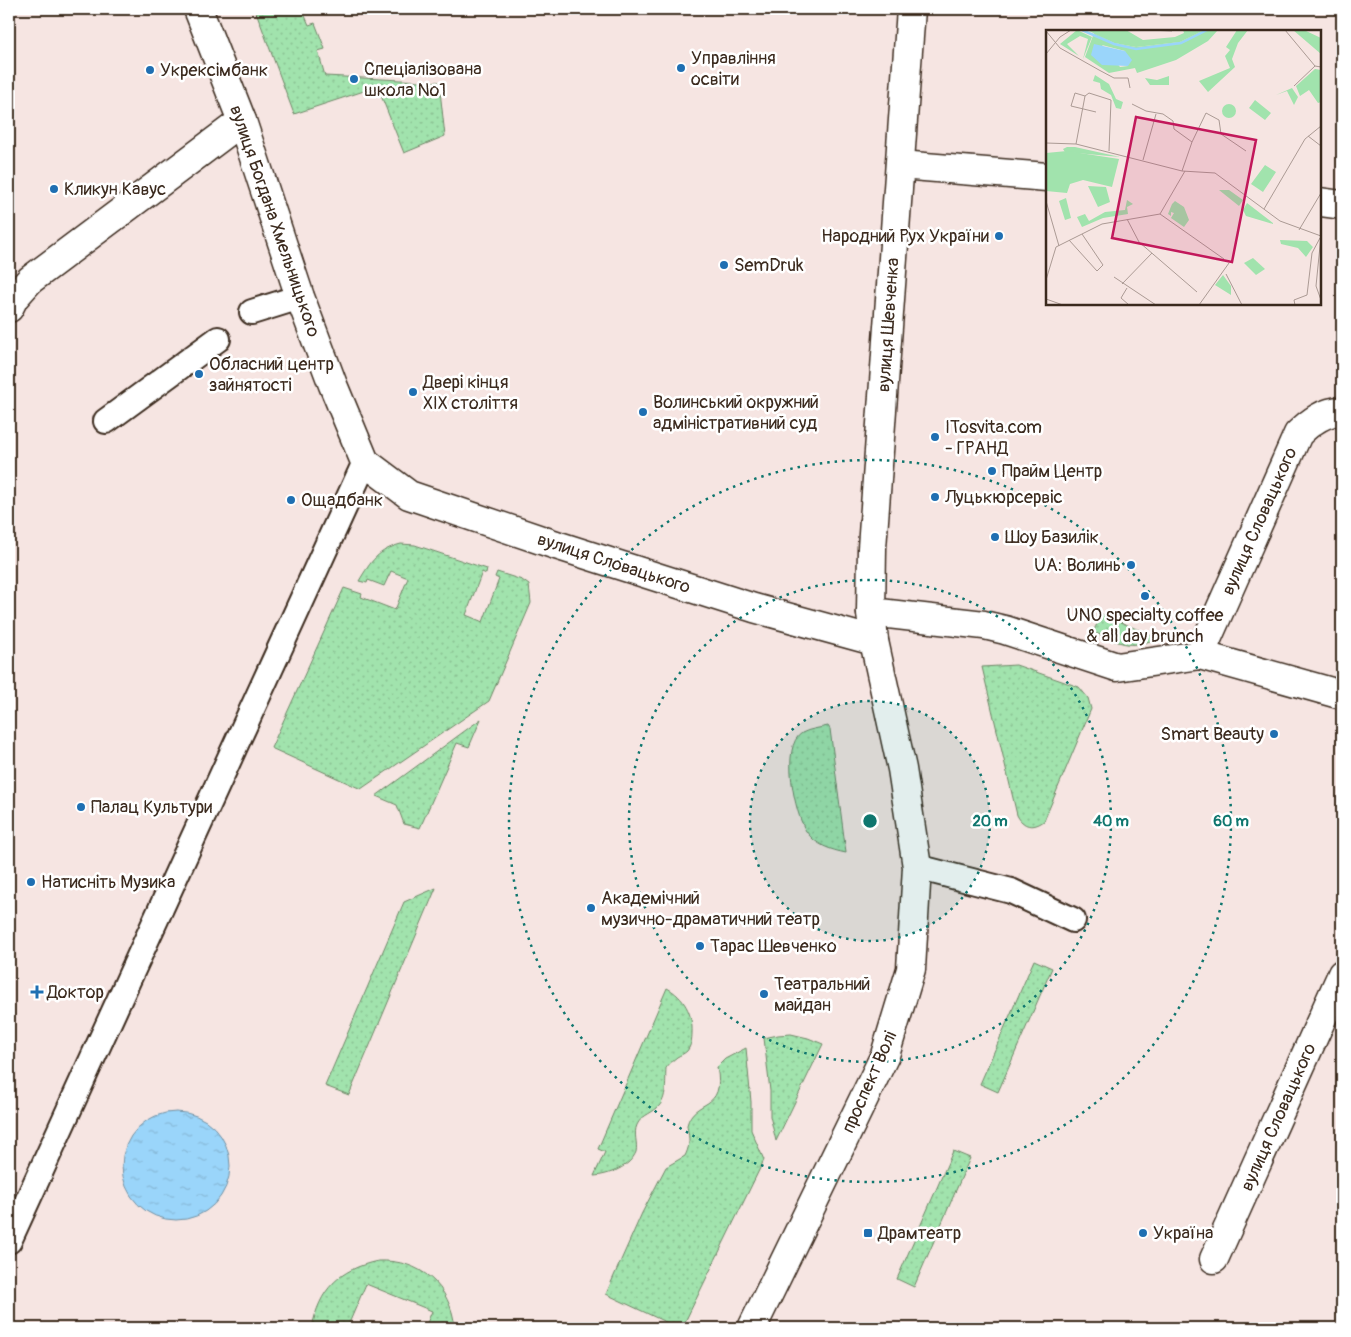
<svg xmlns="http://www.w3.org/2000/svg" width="1351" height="1337" viewBox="0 0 1351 1337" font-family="Pangolin,sans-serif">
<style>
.grass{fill:url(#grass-dots);stroke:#6e8666}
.water{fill:url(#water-ripples);stroke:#7491a2}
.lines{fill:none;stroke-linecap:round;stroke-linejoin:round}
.lane-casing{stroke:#3b2a1e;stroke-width:28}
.street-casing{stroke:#3b2a1e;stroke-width:31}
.secondary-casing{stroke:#3b2a1e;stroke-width:31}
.primary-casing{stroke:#3b2a1e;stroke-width:31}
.lane{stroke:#fff;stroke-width:24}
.street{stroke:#fff;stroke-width:28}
.secondary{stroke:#fff;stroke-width:28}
.primary{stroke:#fff;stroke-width:28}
.ring{fill:none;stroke:#0f766e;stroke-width:2.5;stroke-dasharray:2.5 5}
.poi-dot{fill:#1f6fb2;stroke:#fff;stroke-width:2}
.labels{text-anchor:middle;stroke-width:5;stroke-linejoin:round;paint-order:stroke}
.poi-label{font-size:18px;fill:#3b2a1e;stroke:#fff;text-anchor:start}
.street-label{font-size:18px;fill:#3b2a1e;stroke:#fff}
.inset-river{fill:none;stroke:#9ad5fa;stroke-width:2.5}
.inset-road{fill:none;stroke:#ab9a94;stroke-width:1}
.view{fill:#c2185b;fill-opacity:0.15;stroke:#c2185b;stroke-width:2.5}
.inset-edge{fill:none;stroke:#3b2a1e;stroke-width:2.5}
.centre{fill:#0f766e;stroke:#fff;stroke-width:2.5}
.ring-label{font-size:15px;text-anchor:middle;font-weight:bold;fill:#0f766e;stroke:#fff;stroke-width:5;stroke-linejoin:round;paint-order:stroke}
</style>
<defs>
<pattern id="grass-dots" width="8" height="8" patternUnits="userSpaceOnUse" patternTransform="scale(1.25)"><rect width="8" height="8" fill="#a1e3ad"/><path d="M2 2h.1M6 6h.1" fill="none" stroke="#8cc394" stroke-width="1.8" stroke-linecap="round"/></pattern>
<pattern id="water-ripples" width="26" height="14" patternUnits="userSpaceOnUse" patternTransform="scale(1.25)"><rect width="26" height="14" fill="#9ad5fa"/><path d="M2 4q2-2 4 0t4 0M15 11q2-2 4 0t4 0" fill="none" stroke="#86b7d6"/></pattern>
</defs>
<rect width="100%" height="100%" fill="#f6e5e2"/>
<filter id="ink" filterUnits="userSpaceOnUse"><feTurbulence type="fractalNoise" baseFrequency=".02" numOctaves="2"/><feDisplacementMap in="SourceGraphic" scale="10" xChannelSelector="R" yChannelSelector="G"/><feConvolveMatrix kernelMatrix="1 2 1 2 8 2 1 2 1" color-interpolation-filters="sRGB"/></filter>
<g filter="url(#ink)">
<g class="grass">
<path d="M 255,9 L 302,9 L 309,25 L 315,23 L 325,49 L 318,51 L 325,76 L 439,82 L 445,136 L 404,153 L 380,93 L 370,89 L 294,114 Z"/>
<path d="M 401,544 L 415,545 L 487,569 L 486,574 L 482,572 L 466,615 L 483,622 L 499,579 L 495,577 L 497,572 L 522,580 L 529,585 L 531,603 L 489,701 L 361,789 L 271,748 L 344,588 L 362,594 L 361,597 L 395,610 L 408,578 L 391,571 L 384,586 L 368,580 L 367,583 L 359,581 C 371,561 378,550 401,544 Z"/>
<path d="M 1102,614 L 1157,638 C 1130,651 1119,642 1093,632 Z"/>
<path d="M 1016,665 L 1079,687 L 1088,698 L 1091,709 L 1044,821 C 1033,829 1023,827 1017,815 L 982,667 Z"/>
<path d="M 481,719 L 469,747 L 457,743 L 420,828 L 404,824 L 397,805 L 376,796 Z"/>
<path d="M 828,726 L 830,729 L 846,853 C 831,850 815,845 806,831 C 795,814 780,746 802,733 C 809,729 820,728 828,726 Z"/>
<path d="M 436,888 L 349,1095 L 325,1086 L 404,902 Z"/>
<path d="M 1034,960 L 1052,968 L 998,1092 L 980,1084 Z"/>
<path d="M 667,988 C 684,997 693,1014 692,1033 C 692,1039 691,1046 687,1051 C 684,1054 680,1055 677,1057 C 673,1060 669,1064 666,1068 C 665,1080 668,1099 657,1108 C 650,1114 641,1116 637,1125 C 633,1134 638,1143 636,1152 C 630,1167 609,1175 594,1176 L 605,1152 L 598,1149 Z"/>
<path d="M 791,1034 L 808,1038 L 823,1044 L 776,1141 L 770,1116 L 770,1091 L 764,1038 L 778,1035 Z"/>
<path d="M 746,1048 L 751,1102 L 751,1130 L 764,1160 L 682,1328 L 678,1328 L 606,1294 L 642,1213 L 666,1167 L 685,1156 C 689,1148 690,1141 688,1132 C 688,1131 687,1127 687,1125 C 694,1097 726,1113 717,1067 L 725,1059 Z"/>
<path d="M 953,1151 L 970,1158 L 914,1287 L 897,1279 Z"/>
<path d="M 378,1261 C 420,1259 451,1286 455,1328 L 425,1328 L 432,1311 L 366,1284 L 347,1328 L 312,1328 C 319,1290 339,1269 378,1261 Z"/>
</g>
<circle class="water" cx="176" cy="1166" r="54"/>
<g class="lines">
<defs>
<g id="lane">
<path d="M 252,312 L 300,297"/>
<path d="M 106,421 L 218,339"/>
<path d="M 917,867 L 1011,891 L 1073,920"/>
<path d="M 9,1241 L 365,462"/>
</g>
<g id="street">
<path d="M 900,165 L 1047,177"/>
<path d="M 1320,202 L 1342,205"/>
<path d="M 9,308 L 14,298 L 30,280 L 242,121"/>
<path d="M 871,612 L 984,625 L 1005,630 L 1117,667 L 1200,655 L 1298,434 C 1310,422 1324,411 1342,411"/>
<path d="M 1200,655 L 1342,695"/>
<path d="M 1214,1259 L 1342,974"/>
</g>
<path id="secondary" d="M 198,9 L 242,121 L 300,297 L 333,385 L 365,462 L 409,495 L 556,545 L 754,608 L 874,641"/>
<path id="primary" d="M 752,1328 L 885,1055 L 911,969 L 917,867 L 902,769 L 874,641 L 871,612 L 872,548 L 911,9"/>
</defs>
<use href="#lane" class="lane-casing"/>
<use href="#street" class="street-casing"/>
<use href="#secondary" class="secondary-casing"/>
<use href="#primary" class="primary-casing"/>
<use href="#lane" class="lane"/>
<use href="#street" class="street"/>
<use href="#secondary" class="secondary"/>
<use href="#primary" class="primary"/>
</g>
</g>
<circle cx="870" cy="821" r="120" fill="#0f766e" fill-opacity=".12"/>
<g class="ring">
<circle cx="870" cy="821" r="120"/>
<circle cx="870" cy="821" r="241"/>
<circle cx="870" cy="821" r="361"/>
</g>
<g class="poi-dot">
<circle cx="681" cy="68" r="5"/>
<circle cx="150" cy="70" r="5"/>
<circle cx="354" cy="79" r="5"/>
<circle cx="54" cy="189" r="5"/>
<circle cx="999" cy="236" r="5"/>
<circle cx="724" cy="265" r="5"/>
<circle cx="199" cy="374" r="5"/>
<circle cx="413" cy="392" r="5"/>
<circle cx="643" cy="412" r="5"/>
<circle cx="935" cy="437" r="5"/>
<circle cx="992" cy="471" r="5"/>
<circle cx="935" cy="497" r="5"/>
<circle cx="291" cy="500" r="5"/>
<circle cx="995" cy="537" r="5"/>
<circle cx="1131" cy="565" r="5"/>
<circle cx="1145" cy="596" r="5"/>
<circle cx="1274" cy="734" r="5"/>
<circle cx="81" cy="807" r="5"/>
<circle cx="31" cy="882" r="5"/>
<circle cx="591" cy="908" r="5"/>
<circle cx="700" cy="946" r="5"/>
<path d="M34.5 984.5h5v5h5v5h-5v5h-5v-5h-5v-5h5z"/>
<circle cx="764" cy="994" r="5"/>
<rect x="863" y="1228" width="10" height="10" rx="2.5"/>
<circle cx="1143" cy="1233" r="5"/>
</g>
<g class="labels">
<g class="poi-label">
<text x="691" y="64">Управління<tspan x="691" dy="21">освіти</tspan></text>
<text x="364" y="75">Спеціалізована<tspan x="364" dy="21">школа №1</tspan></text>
<text x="160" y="76">Укрексімбанк</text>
<text x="64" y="195">Кликун Кавус</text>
<text x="989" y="242" text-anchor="end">Народний Рух України</text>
<text x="734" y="271">SemDruk</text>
<text x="209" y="370">Обласний центр<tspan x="209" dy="21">зайнятості</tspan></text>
<text x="423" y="388">Двері кінця<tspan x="423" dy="21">ХІХ століття</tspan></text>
<text x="653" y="408">Волинський окружний<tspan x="653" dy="21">адміністративний суд</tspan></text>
<text x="945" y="433">ITosvita.com<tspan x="945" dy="21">- ГРАНД</tspan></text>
<text x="1002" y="477">Прайм Центр</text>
<text x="945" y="503">Луцькюрсервіс</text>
<text x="301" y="506">Ощадбанк</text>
<text x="1005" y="543">Шоу Базилік</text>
<text x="1121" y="571" text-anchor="end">UA: Волинь</text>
<text x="1145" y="621" text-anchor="middle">UNO specialty coffee<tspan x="1145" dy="21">&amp; all day brunch</tspan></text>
<text x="1264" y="740" text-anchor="end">Smart Beauty</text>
<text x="91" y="813">Палац Культури</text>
<text x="41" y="888">Натисніть Музика</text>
<text x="601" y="904">Академічний<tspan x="601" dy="21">музично-драматичний театр</tspan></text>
<text x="710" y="952">Тарас Шевченко</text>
<text x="774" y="990">Театральний<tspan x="774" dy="21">майдан</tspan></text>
<text x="47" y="998">Доктор</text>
<text x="878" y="1239">Драмтеатр</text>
<text x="1153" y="1239">Україна</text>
</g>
<g class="street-label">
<text transform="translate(275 221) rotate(71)" y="6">вулиця Богдана Хмельницького</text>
<text transform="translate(888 325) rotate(-86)" y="6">вулиця Шевченка</text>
<text transform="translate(1259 521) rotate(-66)" y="6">вулиця Словацького</text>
<text transform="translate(614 563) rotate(18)" y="6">вулиця Словацького</text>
<text transform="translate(869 1082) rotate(-66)" y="6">проспект Волі</text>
<text transform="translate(1278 1117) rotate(-66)" y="6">вулиця Словацького</text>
</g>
</g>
<g transform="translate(1046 30)">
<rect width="275" height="275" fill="#f6e5e2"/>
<path d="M 31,0 L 46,7 L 37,29 L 42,9 L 34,6 L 21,14 L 33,26 L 14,14 ZM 41,0 L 80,0 L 97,10 L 129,7 L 138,3 L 137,0 L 158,0 L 134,12 L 90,17 L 68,13 ZM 123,46 L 123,55 L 104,55 L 99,48 L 111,50 ZM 246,58 L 252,67 L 248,75 L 241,61 L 230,65 ZM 21,117 L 29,117 L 74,127 L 19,122 L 17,119 ZM 173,160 L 183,160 L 197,170 L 193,176 ZM 81,170 L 87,174 L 81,177 L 82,184 L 57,188 L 36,197 L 31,187 L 39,184 L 43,191 L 59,182 L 79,180 ZM 129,171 L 138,177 L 143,190 L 138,197 L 125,188 L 128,183 L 125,182 L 125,186 L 122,184 L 126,174 L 130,176 L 126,174 ZM 201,173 L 227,193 L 227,194 L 200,186 L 197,180 ZM 234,210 L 261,211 L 267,217 L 260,227 L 252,218 L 235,214 Z" fill="#a1e3ad"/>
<path d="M 158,0 L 172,0 L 162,11 L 130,30 L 91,43 L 89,38 L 63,43 L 39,27 L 48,3 L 68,13 L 90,17 L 134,12 ZM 56,15 L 79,21 L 82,36 L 74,37 ZM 191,0 L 202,0 L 192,13 L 186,29 L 189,37 L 162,62 L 153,51 L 184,38 L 179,26 L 184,20 L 180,17 ZM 247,0 L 258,0 L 275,8 L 275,24 ZM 269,39 L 275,40 L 275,72 L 272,73 L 263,60 L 254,66 L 250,56 ZM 49,45 L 63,54 L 70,69 L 77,72 L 75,79 L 70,78 L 65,65 L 55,59 L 54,53 L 47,51 ZM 209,70 L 225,83 L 219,90 L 203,78 ZM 42,156 L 60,157 L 64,172 L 52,177 ZM 20,168 L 25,188 L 19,190 L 13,171 Z" fill="#a1e3ad" fill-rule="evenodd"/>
<path d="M 207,228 L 219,239 L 210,245 L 198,233 Z" fill="#a1e3ad"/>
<path d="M176 81a7 7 0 1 1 14 0a7 7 0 1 1-14 0ZM 21,121 L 73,129 L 66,157 L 37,150 L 24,154 L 21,163 L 0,161 L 0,123 ZM 219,135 L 230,142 L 217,162 L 205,154 ZM 177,245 L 185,256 L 185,265 L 169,255 Z" fill="#a1e3ad"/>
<path d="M 48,14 L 79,21 L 86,30 L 82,36 L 56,35 L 45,25 Z" fill="#9ad5fa"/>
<path class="inset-river" d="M 36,0 L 68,14 L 90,19 L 135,13 L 161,0"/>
<path class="inset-road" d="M 103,0 L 126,1M 239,0 L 269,36 L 275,37M 0,1 L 14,18 L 53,40 L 68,48 L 82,48 L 84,58M 0,24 L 14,7 L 25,0M 248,56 L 269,36M 86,74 L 100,81 L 117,84 L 127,91 L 128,99 L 146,112 L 136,141M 50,82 L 25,76 L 29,63 L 39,66 L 43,63 L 65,70 L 63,121M 262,106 L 275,116M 146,112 L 160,83 L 173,90 L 175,104 L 200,121M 0,113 L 30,114 L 136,141 L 169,143 L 234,191 L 275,206M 30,114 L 39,66M 97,130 L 110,84M 0,171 L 13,216M 218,179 L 259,109 L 275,96M 114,184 L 178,229M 81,189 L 93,212 L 151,262M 253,200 L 275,163M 275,206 L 270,256 L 275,270M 23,210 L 51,241 L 57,235 L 36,204M 180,244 L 196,275M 68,247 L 110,275M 0,250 L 10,217 L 56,194 L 114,184 L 139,141M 76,254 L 106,223M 81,258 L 75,268 L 83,275M 0,269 L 17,275M 153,275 L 183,233M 249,275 L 248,270 L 261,265 L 266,223 L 274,208"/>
<path class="view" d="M 90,87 L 210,110 L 186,232 L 66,208 Z"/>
<rect width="275" height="275" class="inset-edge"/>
</g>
<circle cx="870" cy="821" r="8" class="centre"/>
<g class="ring-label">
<text x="990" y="826">20 m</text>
<text x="1111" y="826">40 m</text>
<text x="1231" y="826">60 m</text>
</g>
<rect width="1351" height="1337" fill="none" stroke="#fff" stroke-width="30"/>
<rect x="15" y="15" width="1321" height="1307" fill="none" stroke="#3b2a1e" stroke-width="2" filter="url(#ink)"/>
</svg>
